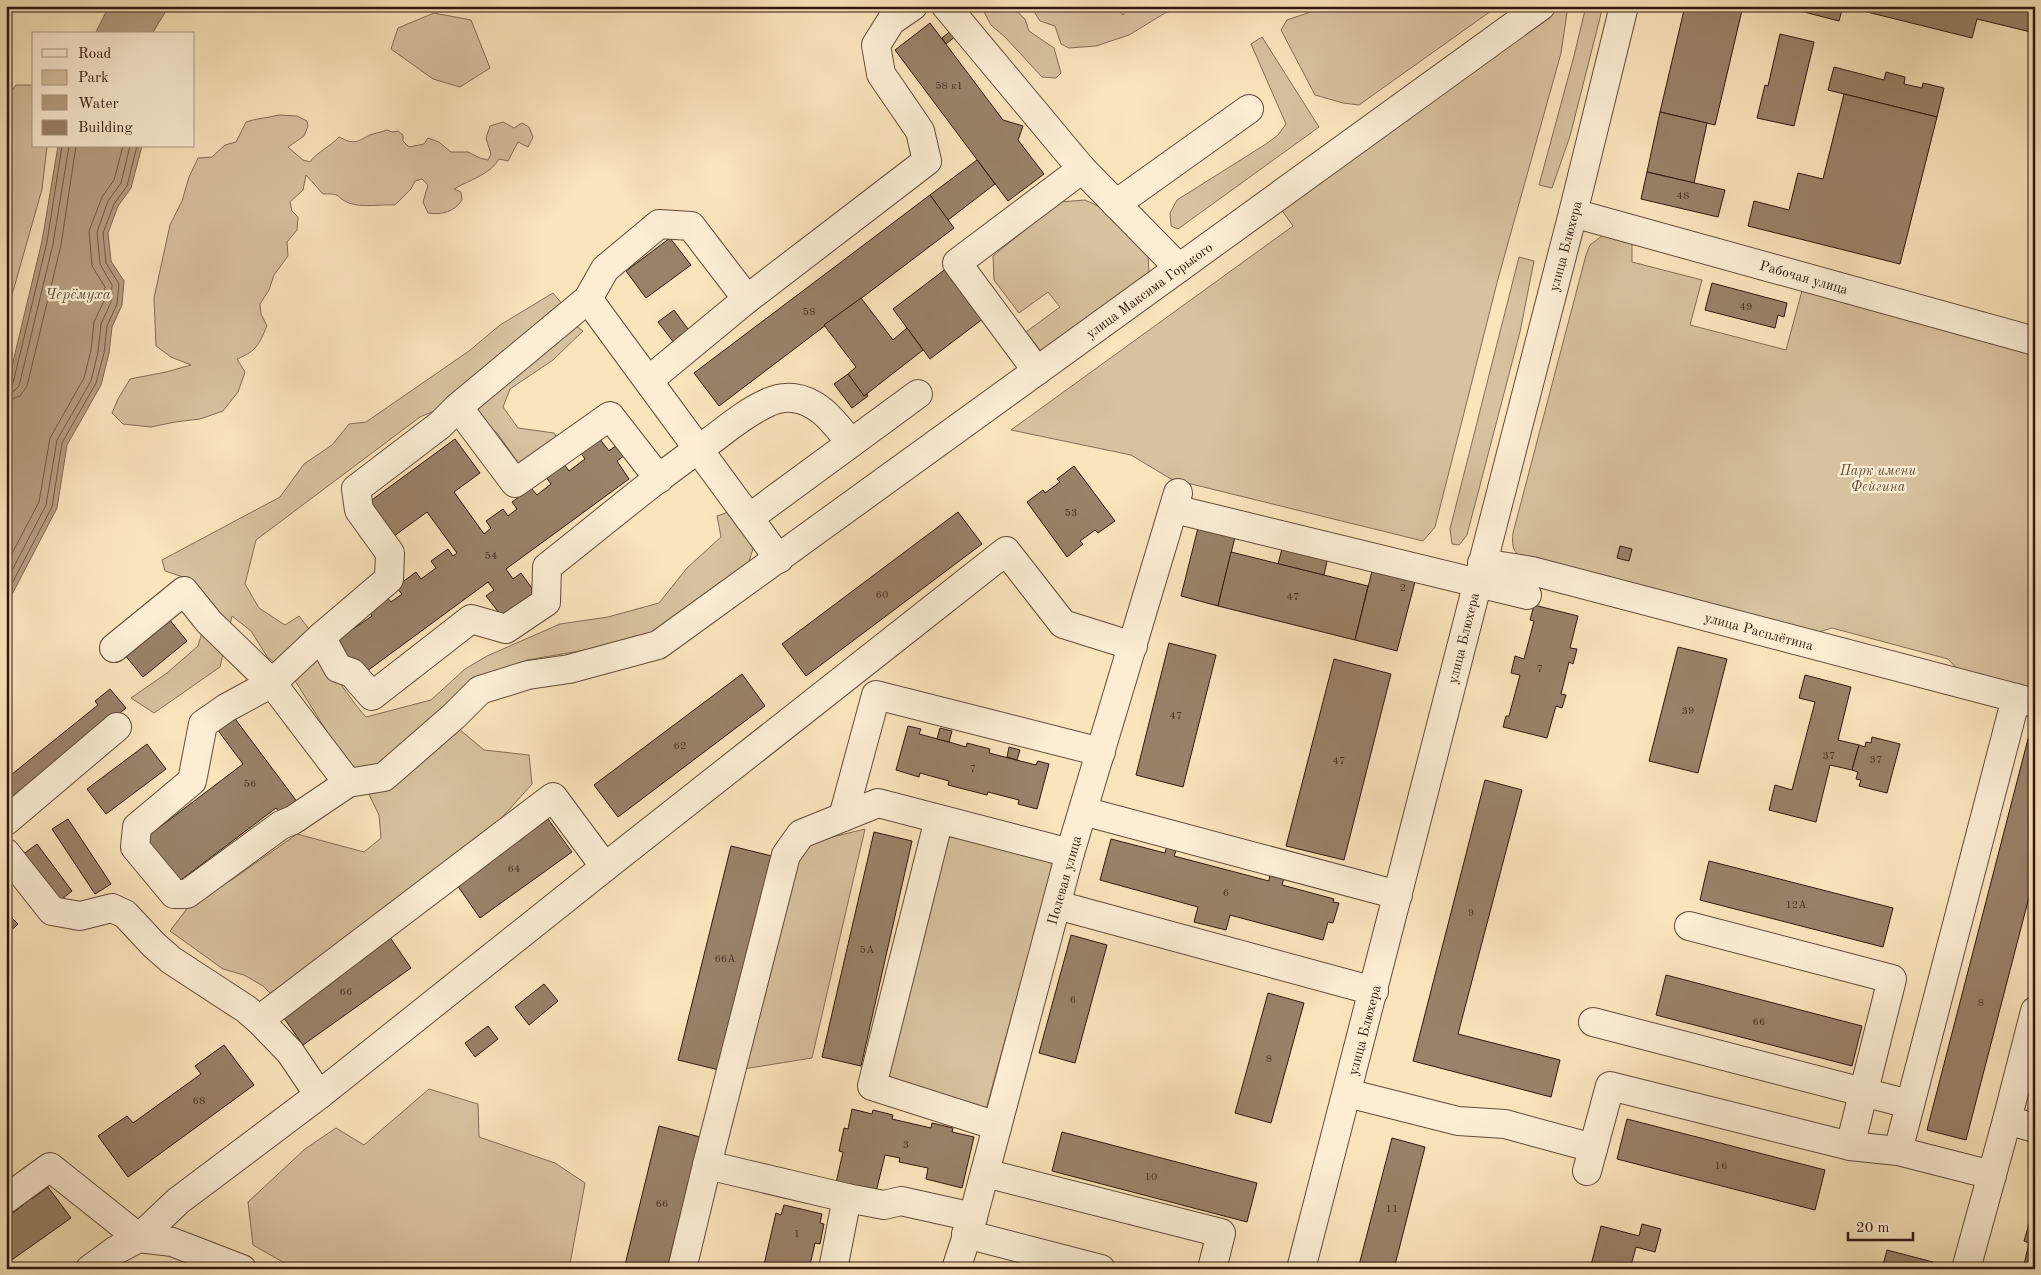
<svg xmlns="http://www.w3.org/2000/svg" width="2041" height="1275" viewBox="0 0 2041 1275" font-family="'Old Standard TT',serif">
<style>
.green{fill:#d7c19e;stroke:#836c55}
.water{fill:#b59e80;stroke:#7f6852}
.lines{fill:none;stroke-linecap:round;stroke-linejoin:round}
.shore{stroke:#725a46;stroke-width:1}
.building{fill:#998268;stroke:#2f170c}
.minor-casing{stroke:#624a38;stroke-width:30}
.minor{stroke:#fcedd3;stroke-width:28}
.labels{text-anchor:middle;stroke-width:4.5;stroke-linejoin:round;paint-order:stroke}
.number-label{font-size:11px;fill:#4a3223}
.street-label{font-size:14px;fill:#2f170c;stroke:#fcedd3}
.park-label{font-size:14px;font-style:italic;fill:#614a38;stroke:#fcedd3}
.water-label{font-size:15px;font-style:italic;fill:#654d3a;stroke:#fcedd3}
</style>
<rect width="100%" height="100%" fill="#fae4bc"/>
<filter id="stains"><feTurbulence type="fractalNoise" baseFrequency=".004" numOctaves="4"/><feColorMatrix values="0 0 0 0 .2 0 0 0 0 .09 0 0 0 0 .02 0 0 0 .5 -.17"/></filter>
<radialGradient id="worn" r=".72"><stop offset=".6" stop-color="#630" stop-opacity="0"/><stop offset="1" stop-color="#630" stop-opacity=".3"/></radialGradient>
<g class="green">
<path d="M 988,6 L 1011,6 L 1025,19 L 1029,31 L 1054,48 L 1061,73 L 1056,78 L 1042,77 L 1005,37 L 991,25 L 983,10 Z"/>
<path d="M 1036,6 L 1116,6 L 1123,15 L 1128,6 L 1190,6 L 1165,13 L 1129,35 L 1096,46 L 1069,48 L 1061,44 L 1055,26 L 1040,21 L 1033,10 Z"/>
<path d="M 1328,6 L 1498,6 L 1359,105 L 1343,103 L 1315,95 L 1281,30 L 1287,20 Z"/>
<path d="M 1558,6 L 1568,6 L 1561,53 L 1498,279 L 1435,527 L 1423,541 L 1171,479 L 1131,455 L 1011,430 L 1293,226 L 1281,209 Z"/>
<path d="M 1586,6 L 1603,6 L 1570,136 L 1552,188 L 1539,185 L 1574,56 Z"/>
<path d="M 434,13 L 471,20 L 490,68 L 460,87 L 433,79 L 391,49 L 398,28 Z"/>
<path d="M 1262,37 L 1319,127 L 1178,229 L 1171,226 L 1170,213 L 1177,200 L 1266,144 L 1278,135 L 1286,124 L 1251,44 Z"/>
<path d="M 16,85 L 34,85 L 34,146 L 47,146 L 42,189 L 6,316 L 6,98 Z"/>
<path d="M 279,115 L 297,116 L 307,121 L 308,126 L 304,136 L 288,147 L 303,160 L 310,162 C 318,151 330,147 339,137 C 355,145 356,142 370,135 C 375,133 382,132 387,130 L 392,132 L 398,131 L 403,135 L 403,141 L 409,147 L 424,144 L 428,138 L 439,142 L 451,152 L 468,152 L 480,158 L 488,160 L 491,154 L 486,138 L 490,126 L 503,122 L 514,128 L 522,123 L 529,127 L 533,137 L 528,147 L 518,142 L 508,161 L 499,159 C 490,175 469,180 454,189 L 461,192 L 462,200 C 454,212 442,215 428,213 L 423,202 L 428,185 L 422,179 L 415,181 L 411,189 L 395,205 C 381,204 362,208 349,203 C 335,197 342,193 323,194 L 306,175 L 303,190 L 290,202 L 292,211 L 298,217 L 297,230 L 287,242 L 288,256 L 274,275 L 269,290 L 260,304 L 261,314 L 267,326 C 259,344 257,351 237,359 L 245,372 L 238,392 L 223,411 L 200,419 L 175,422 L 151,427 L 123,424 L 112,413 L 118,399 L 130,379 L 166,372 L 191,365 L 171,357 L 156,346 L 154,298 L 170,225 L 182,201 L 189,177 L 198,158 L 212,157 L 225,145 L 236,142 L 246,122 C 257,118 268,118 279,115 Z"/>
<path d="M 1085,200 L 1111,212 L 1148,255 L 1149,274 L 1042,353 L 1026,332 L 1060,307 L 1048,292 L 1019,313 L 994,280 L 993,256 L 1059,202 Z"/>
<path d="M 1603,235 L 1632,241 L 1632,262 L 1702,280 L 1690,325 L 1786,350 L 1803,287 L 2035,350 L 2035,693 L 1961,673 L 1948,659 L 1832,628 L 1812,634 L 1520,557 C 1512,550 1512,543 1513,533 L 1586,255 L 1590,245 Z"/>
<path d="M 1519,257 L 1534,261 L 1520,332 L 1467,535 L 1459,545 L 1452,544 L 1450,529 Z"/>
<path d="M 553,293 L 563,305 L 451,404 L 420,417 L 256,540 L 245,584 L 259,608 L 285,625 L 299,616 L 313,634 L 281,666 L 268,658 L 251,631 L 232,616 L 220,667 L 154,713 L 131,698 L 167,673 L 198,646 L 205,622 L 205,594 L 186,578 L 165,571 L 162,560 L 280,497 L 304,464 L 332,445 L 349,424 L 366,422 L 469,351 L 500,325 Z"/>
<path d="M 575,325 L 583,331 L 553,360 L 510,389 L 503,407 L 518,428 L 554,433 L 560,443 L 522,468 L 497,433 L 475,415 L 490,388 Z"/>
<path d="M 729,512 L 754,546 L 746,570 L 644,640 L 527,660 L 462,690 L 446,718 L 484,750 L 529,755 L 532,784 L 481,841 L 274,997 L 263,986 L 244,975 L 223,969 L 170,931 L 192,902 L 233,879 L 297,834 L 364,852 L 381,838 L 379,815 L 360,776 L 344,759 L 294,679 L 316,658 C 335,671 349,699 366,717 L 431,700 L 465,669 L 487,656 L 560,624 L 608,617 L 659,603 L 687,568 L 721,537 L 717,516 Z"/>
<path d="M 865,829 L 812,1058 L 737,1070 L 797,857 L 816,841 Z"/>
<path d="M 947,836 L 1055,859 L 985,1113 L 884,1080 Z"/>
<path d="M 429,1089 L 478,1104 L 479,1137 L 555,1163 L 585,1183 L 569,1269 L 295,1269 L 253,1245 L 248,1202 L 305,1149 L 336,1128 L 364,1145 Z"/>
</g>
<g class="water">
<path d="M 109,6 L 169,6 L 152,34 L 95,34 Z"/>
<path d="M 58,146 L 142,146 L 131,188 L 118,206 L 108,233 L 111,261 L 124,281 L 122,305 L 112,327 L 109,353 L 101,385 L 67,445 L 57,508 L 6,606 L 6,391 L 42,241 Z"/>
</g>
<g class="lines">
<g class="shore">
<path d="M 6,387 L 11,386 L 13,383 L 47,242 L 62,146"/>
<path d="M 6,393 L 14,391 L 19,386 L 53,244 L 69,146"/>
<path d="M 6,401 L 20,396 L 27,386 L 61,245 L 76,146"/>
<path d="M 6,565 L 39,502 L 50,438 L 84,378 L 91,350 L 94,322 L 104,301 L 105,287 L 92,266 L 89,231 L 102,197 L 114,180 L 123,146"/>
<path d="M 6,582 L 46,505 L 57,440 L 91,381 L 98,352 L 101,324 L 111,302 L 112,285 L 100,264 L 97,232 L 108,201 L 121,183 L 130,146"/>
<path d="M 6,595 L 52,507 L 62,443 L 96,383 L 104,353 L 107,326 L 117,304 L 119,284 L 106,263 L 103,233 L 114,204 L 127,186 L 137,146"/>
</g>
</g>
<g class="building">
<path d="M 1685,6 L 1743,6 L 1715,125 L 1660,112 Z"/>
<path d="M 1781,6 L 1843,6 L 1839,21 Z"/>
<path d="M 1843,6 L 2035,6 L 2035,33 L 1977,19 L 1972,38 Z"/>
<path d="M 930,23 L 1003,120 L 1023,126 L 1018,140 L 1044,174 L 1008,201 L 895,50 Z"/>
<path d="M 953,29 L 957,35 L 946,44 L 942,38 Z"/>
<path d="M 1780,34 L 1814,42 L 1794,126 L 1757,118 L 1765,85 L 1768,86 Z"/>
<path d="M 1834,67 L 1884,80 L 1886,72 L 1905,77 L 1904,84 L 1922,88 L 1923,83 L 1944,88 L 1937,117 L 1828,90 Z"/>
<path d="M 1844,94 L 1937,117 L 1900,264 L 1748,226 L 1754,201 L 1789,210 L 1798,173 L 1823,179 Z"/>
<path d="M 1660,112 L 1707,123 L 1694,183 L 1647,172 Z"/>
<path d="M 977,160 L 995,184 L 948,220 L 930,195 Z"/>
<path d="M 1647,172 L 1725,190 L 1718,217 L 1641,199 Z"/>
<path d="M 930,195 L 954,228 L 719,406 L 694,373 Z"/>
<path d="M 670,238 L 691,265 L 646,298 L 626,271 Z"/>
<path d="M 947,268 L 984,318 L 930,359 L 893,309 Z"/>
<path d="M 1712,283 L 1787,303 L 1784,317 L 1778,315 L 1775,328 L 1705,310 Z"/>
<path d="M 861,298 L 893,340 L 907,328 L 923,350 L 864,396 L 848,374 L 856,367 L 824,325 Z"/>
<path d="M 674,310 L 693,336 L 678,348 L 658,322 Z"/>
<path d="M 848,374 L 864,396 L 867,394 L 868,396 L 852,408 L 834,384 Z"/>
<path d="M 599,438 L 609,451 L 618,444 L 625,455 L 617,461 L 629,479 L 506,569 L 513,579 L 521,573 L 536,594 L 503,618 L 486,596 L 494,590 L 488,582 L 363,674 L 338,656 L 345,651 L 333,633 L 345,624 L 350,631 L 372,616 L 367,608 L 385,595 L 391,602 L 402,594 L 396,587 L 416,572 L 421,579 L 436,568 L 431,561 L 448,549 L 453,556 L 457,553 L 427,512 L 394,536 L 369,502 L 455,439 L 480,473 L 454,492 L 484,534 L 491,528 L 486,521 L 503,509 L 508,516 L 517,509 L 512,502 L 531,488 L 537,495 L 551,484 L 546,477 L 564,464 L 569,471 L 585,459 L 580,452 Z"/>
<path d="M 1074,466 L 1115,521 L 1098,533 L 1095,530 L 1080,541 L 1083,544 L 1067,557 L 1027,502 L 1043,490 L 1045,493 L 1060,482 L 1057,479 Z"/>
<path d="M 958,512 L 982,544 L 806,676 L 782,644 Z"/>
<path d="M 1200,520 L 1237,529 L 1218,606 L 1181,596 Z"/>
<path d="M 1284,541 L 1329,552 L 1324,575 L 1278,564 Z"/>
<path d="M 1620,546 L 1632,549 L 1629,561 L 1617,558 Z"/>
<path d="M 1231,552 L 1368,586 L 1355,640 L 1218,606 Z"/>
<path d="M 1374,563 L 1417,574 L 1397,651 L 1355,640 Z"/>
<path d="M 1534,605 L 1578,616 L 1570,648 L 1577,649 L 1573,664 L 1569,662 L 1561,694 L 1566,695 L 1562,708 L 1556,706 L 1547,738 L 1503,727 L 1506,716 L 1509,716 L 1520,675 L 1511,673 L 1515,656 L 1524,659 L 1534,621 L 1530,620 Z"/>
<path d="M 168,618 L 187,641 L 143,677 L 124,654 Z"/>
<path d="M 1169,643 L 1216,655 L 1183,787 L 1136,775 Z"/>
<path d="M 1678,647 L 1727,659 L 1698,773 L 1649,761 Z"/>
<path d="M 1334,659 L 1391,674 L 1344,860 L 1286,846 Z"/>
<path d="M 742,674 L 765,706 L 618,817 L 594,785 Z"/>
<path d="M 1805,675 L 1851,687 L 1838,740 L 1859,745 L 1852,770 L 1830,765 L 1816,822 L 1769,810 L 1775,785 L 1792,790 L 1815,702 L 1799,698 Z"/>
<path d="M 110,689 L 126,708 L 6,804 L 6,779 L 98,705 L 95,701 Z"/>
<path d="M 230,712 L 298,803 L 282,815 L 276,808 L 177,883 L 144,839 L 243,764 L 214,725 Z"/>
<path d="M 908,726 L 921,729 L 919,734 L 949,742 L 966,747 L 967,743 L 990,749 L 989,753 L 1036,765 L 1038,761 L 1049,764 L 1037,809 L 1018,804 L 1019,800 L 988,792 L 987,795 L 948,785 L 949,781 L 920,773 L 919,777 L 896,770 Z"/>
<path d="M 940,728 L 952,731 L 949,742 L 937,739 Z"/>
<path d="M 1872,737 L 1900,744 L 1887,793 L 1859,786 L 1861,780 L 1856,779 L 1858,772 L 1852,770 L 1859,745 L 1865,747 L 1866,742 L 1871,743 Z"/>
<path d="M 2028,739 L 2035,741 L 2035,874 L 1966,1140 L 1927,1130 Z"/>
<path d="M 147,744 L 166,769 L 106,814 L 87,789 Z"/>
<path d="M 1009,747 L 1020,750 L 1017,760 L 1007,757 Z"/>
<path d="M 1485,780 L 1522,790 L 1458,1034 L 1560,1060 L 1551,1097 L 1413,1061 Z"/>
<path d="M 68,819 L 111,884 L 95,894 L 52,829 Z"/>
<path d="M 548,819 L 572,852 L 480,918 L 457,885 Z"/>
<path d="M 874,832 L 912,841 L 861,1066 L 822,1057 Z"/>
<path d="M 1111,839 L 1165,853 L 1167,845 L 1177,848 L 1174,856 L 1269,881 L 1270,874 L 1284,878 L 1282,885 L 1334,899 L 1333,902 L 1339,903 L 1333,923 L 1328,922 L 1323,940 L 1230,915 L 1226,930 L 1194,922 L 1198,907 L 1100,880 Z"/>
<path d="M 37,844 L 72,891 L 57,903 L 22,855 Z"/>
<path d="M 731,846 L 772,856 L 719,1070 L 678,1060 Z"/>
<path d="M 1709,861 L 1893,908 L 1883,947 L 1700,900 Z"/>
<path d="M 6,912 L 18,924 L 6,935 Z"/>
<path d="M 1071,935 L 1107,945 L 1075,1063 L 1039,1053 Z"/>
<path d="M 389,936 L 411,968 L 303,1045 L 281,1014 Z"/>
<path d="M 1666,975 L 1862,1026 L 1852,1066 L 1656,1015 Z"/>
<path d="M 544,984 L 558,1001 L 529,1025 L 515,1007 Z"/>
<path d="M 1268,993 L 1304,1003 L 1271,1123 L 1235,1113 Z"/>
<path d="M 488,1026 L 498,1039 L 475,1057 L 465,1043 Z"/>
<path d="M 224,1045 L 254,1085 L 128,1177 L 98,1136 L 127,1116 L 133,1123 L 201,1074 L 195,1066 Z"/>
<path d="M 852,1109 L 872,1114 L 873,1110 L 893,1115 L 892,1119 L 931,1128 L 932,1123 L 953,1128 L 952,1132 L 974,1137 L 962,1188 L 926,1179 L 928,1168 L 899,1162 L 900,1158 L 885,1155 L 876,1192 L 836,1183 L 843,1152 L 839,1151 L 844,1128 L 848,1129 Z"/>
<path d="M 1627,1119 L 1825,1170 L 1815,1210 L 1617,1159 Z"/>
<path d="M 659,1126 L 700,1137 L 667,1269 L 624,1269 Z"/>
<path d="M 1062,1132 L 1257,1183 L 1247,1222 L 1052,1171 Z"/>
<path d="M 1392,1138 L 1425,1147 L 1394,1269 L 1358,1269 Z"/>
<path d="M 48,1187 L 71,1218 L 6,1264 L 6,1218 L 23,1205 L 20,1201 L 29,1195 L 32,1199 Z"/>
<path d="M 784,1205 L 822,1214 L 820,1223 L 824,1224 L 820,1244 L 815,1243 L 810,1265 L 815,1266 L 814,1269 L 763,1269 L 776,1213 L 781,1215 Z"/>
<path d="M 2030,1221 L 2035,1222 L 2035,1269 L 2023,1269 L 2029,1243 L 2024,1241 Z"/>
<path d="M 1642,1224 L 1661,1229 L 1655,1252 L 1636,1247 L 1630,1269 L 1590,1269 L 1601,1226 L 1639,1236 Z"/>
<path d="M 1887,1250 L 1933,1262 L 1932,1269 L 1882,1269 Z"/>
</g>
<g class="lines">
<defs>
<g id="minor">
<path d="M 946,6 L 1082,169 L 1179,268"/>
<path d="M 1116,204 L 1249,109"/>
<path d="M 1573,213 L 2035,341"/>
<path d="M 588,299 L 605,269 L 659,224 L 691,226 L 747,299"/>
<path d="M 1037,371 L 957,263 L 1082,169"/>
<path d="M 649,380 L 747,299 L 927,161 L 920,131 L 881,74 L 876,45 L 891,21 L 913,6"/>
<path d="M 458,407 L 515,483 L 610,416 L 659,479"/>
<path d="M 1174,509 L 1527,595"/>
<path d="M 749,518 L 918,394"/>
<path d="M 1482,563 L 1532,571 L 2035,703"/>
<path d="M 321,637 L 338,668 L 352,673 L 372,696 L 471,619 L 506,629 L 546,602 L 547,567 C 602,524 655,478 713,439 C 730,426 747,412 767,403 C 775,399 784,397 793,398 C 820,401 835,424 851,443"/>
<path d="M 114,648 L 184,591 L 209,622 L 272,683 L 226,708 L 203,724 L 192,781 L 137,827 L 135,847 L 174,894 L 187,894 L 281,825 L 293,820 L 348,783 L 384,777 L 454,716 L 480,690 L 528,675 L 569,669 L 658,645 L 1541,6"/>
<path d="M 348,783 L 272,683 L 321,637 L 389,579 L 390,553 L 359,510 L 356,489 L 440,425 L 458,407 L 588,299 L 779,559"/>
<path d="M 1083,811 L 1398,895"/>
<path d="M 843,817 L 876,695 L 1101,752"/>
<path d="M 939,819 L 872,1086 L 997,1126"/>
<path d="M 6,821 L 117,727"/>
<path d="M 6,853 L 52,911 L 80,916 L 112,908 L 125,914 L 154,945 L 171,960 L 246,1009 L 259,1020 L 290,1052 L 319,1095"/>
<path d="M 605,867 L 1006,551 L 1063,624 L 1133,646"/>
<path d="M 1057,905 L 1374,991"/>
<path d="M 1689,926 L 1892,979 L 1850,1146"/>
<path d="M 1593,1022 L 1909,1104"/>
<path d="M 1347,1093 L 1458,1121 L 1505,1124 L 1593,1148"/>
<path d="M 2007,1120 L 2035,1128"/>
<path d="M 1898,1151 L 2016,698"/>
<path d="M 707,1165 L 786,855 L 801,834 L 878,803 L 1070,853"/>
<path d="M 1587,1171 L 1610,1086 L 1850,1146 L 1898,1151 L 1992,1175"/>
<path d="M 985,1173 L 1221,1233 L 1212,1269"/>
<path d="M 6,1199 L 50,1167 L 139,1238"/>
<path d="M 966,1234 L 1101,1269"/>
<path d="M 139,1238 L 172,1242 L 242,1269"/>
<path d="M 90,1269 L 116,1250 L 139,1238 L 178,1201 L 319,1095 L 605,867 L 553,797 L 259,1020"/>
<path d="M 682,1269 L 707,1165 L 847,1198 L 884,1205 L 901,1201 L 973,1217"/>
<path d="M 833,1269 L 847,1198"/>
<path d="M 956,1269 L 973,1217 L 1070,853 L 1178,493"/>
<path d="M 1301,1269 L 1573,213 L 1624,6"/>
<path d="M 1966,1269 L 2007,1120 L 2035,1011"/>
</g>
</defs>
<use href="#minor" class="minor-casing"/>
<use href="#minor" class="minor"/>
</g>
<g class="labels">
<g class="number-label">
<text x="949" y="89">58 к1</text>
<text x="1683" y="199">48</text>
<text x="1746" y="310">49</text>
<text x="809" y="315">58</text>
<text x="1071" y="516">53</text>
<text x="491" y="559">54</text>
<text x="1403" y="591">2</text>
<text x="882" y="598">60</text>
<text x="1293" y="600">47</text>
<text x="1540" y="672">7</text>
<text x="1688" y="714">39</text>
<text x="1176" y="719">47</text>
<text x="680" y="749">62</text>
<text x="1829" y="759">37</text>
<text x="1876" y="763">37</text>
<text x="1339" y="764">47</text>
<text x="973" y="772">7</text>
<text x="250" y="787">56</text>
<text x="514" y="872">64</text>
<text x="1226" y="896">6</text>
<text x="1796" y="908">12А</text>
<text x="1471" y="916">9</text>
<text x="867" y="953">5А</text>
<text x="725" y="962">66А</text>
<text x="346" y="995">66</text>
<text x="1073" y="1003">6</text>
<text x="1981" y="1006">8</text>
<text x="1759" y="1025">66</text>
<text x="1269" y="1062">8</text>
<text x="199" y="1104">68</text>
<text x="906" y="1148">3</text>
<text x="1721" y="1169">16</text>
<text x="1151" y="1180">10</text>
<text x="662" y="1207">66</text>
<text x="1392" y="1212">11</text>
<text x="797" y="1237">1</text>
</g>
<g class="street-label">
<text transform="translate(1565 246) rotate(-75)" y="5">улица Блюхера</text>
<text transform="translate(1804 277) rotate(16)" y="5">Рабочая улица</text>
<text transform="translate(1149 290) rotate(-36)" y="5">улица Максима Горького</text>
<text transform="translate(1759 631) rotate(15)" y="5">улица Расплётина</text>
<text transform="translate(1463 638) rotate(-76)" y="5">улица Блюхера</text>
<text transform="translate(1064 880) rotate(-74)" y="5">Полевая улица</text>
<text transform="translate(1364 1030) rotate(-75)" y="5">улица Блюхера</text>
</g>
<g class="park-label">
<text x="1878" y="475">Парк имени<tspan x="1878" dy="16">Фейгина</tspan></text>
</g>
<g class="water-label">
<text x="78" y="299">Черёмуха</text>
</g>
</g>
<rect width="2041" height="1275" fill="none" stroke="#fae4bc" stroke-width="25"/>
<rect x="8" y="8" width="2026" height="1260" fill="none" stroke="#2f170c" stroke-width="2.5"/>
<rect x="12" y="12" width="2016" height="1250" fill="none" stroke="#2f170c"/>
<rect x="32" y="32" width="162" height="115" fill="#fcedd3" stroke="#aa9783"/>
<rect x="42" y="49" width="25" height="8" fill="#fcedd3" stroke="#aa9783"/>
<text x="78" y="58" font-size="15" fill="#2f170c">Road</text>
<rect x="42" y="70" width="25" height="15" fill="#d7c19e" stroke="#aa9783"/>
<text x="78" y="82" font-size="15" fill="#2f170c">Park</text>
<rect x="42" y="95" width="25" height="15" fill="#b59e80" stroke="#aa9783"/>
<text x="78" y="108" font-size="15" fill="#2f170c">Water</text>
<rect x="42" y="120" width="25" height="15" fill="#998268" stroke="#aa9783"/>
<text x="78" y="132" font-size="15" fill="#2f170c">Building</text>
<path d="M1848 1232v8h65v-8" fill="none" stroke="#2f170c" stroke-width="2.5"/>
<text x="1856" y="1232" font-size="15" fill="#2f170c" stroke="#fcedd3" stroke-width="4" paint-order="stroke">20 m</text>
<rect width="100%" height="100%" filter="url(#stains)"/>
<rect width="100%" height="100%" fill="url(#worn)"/>
</svg>
